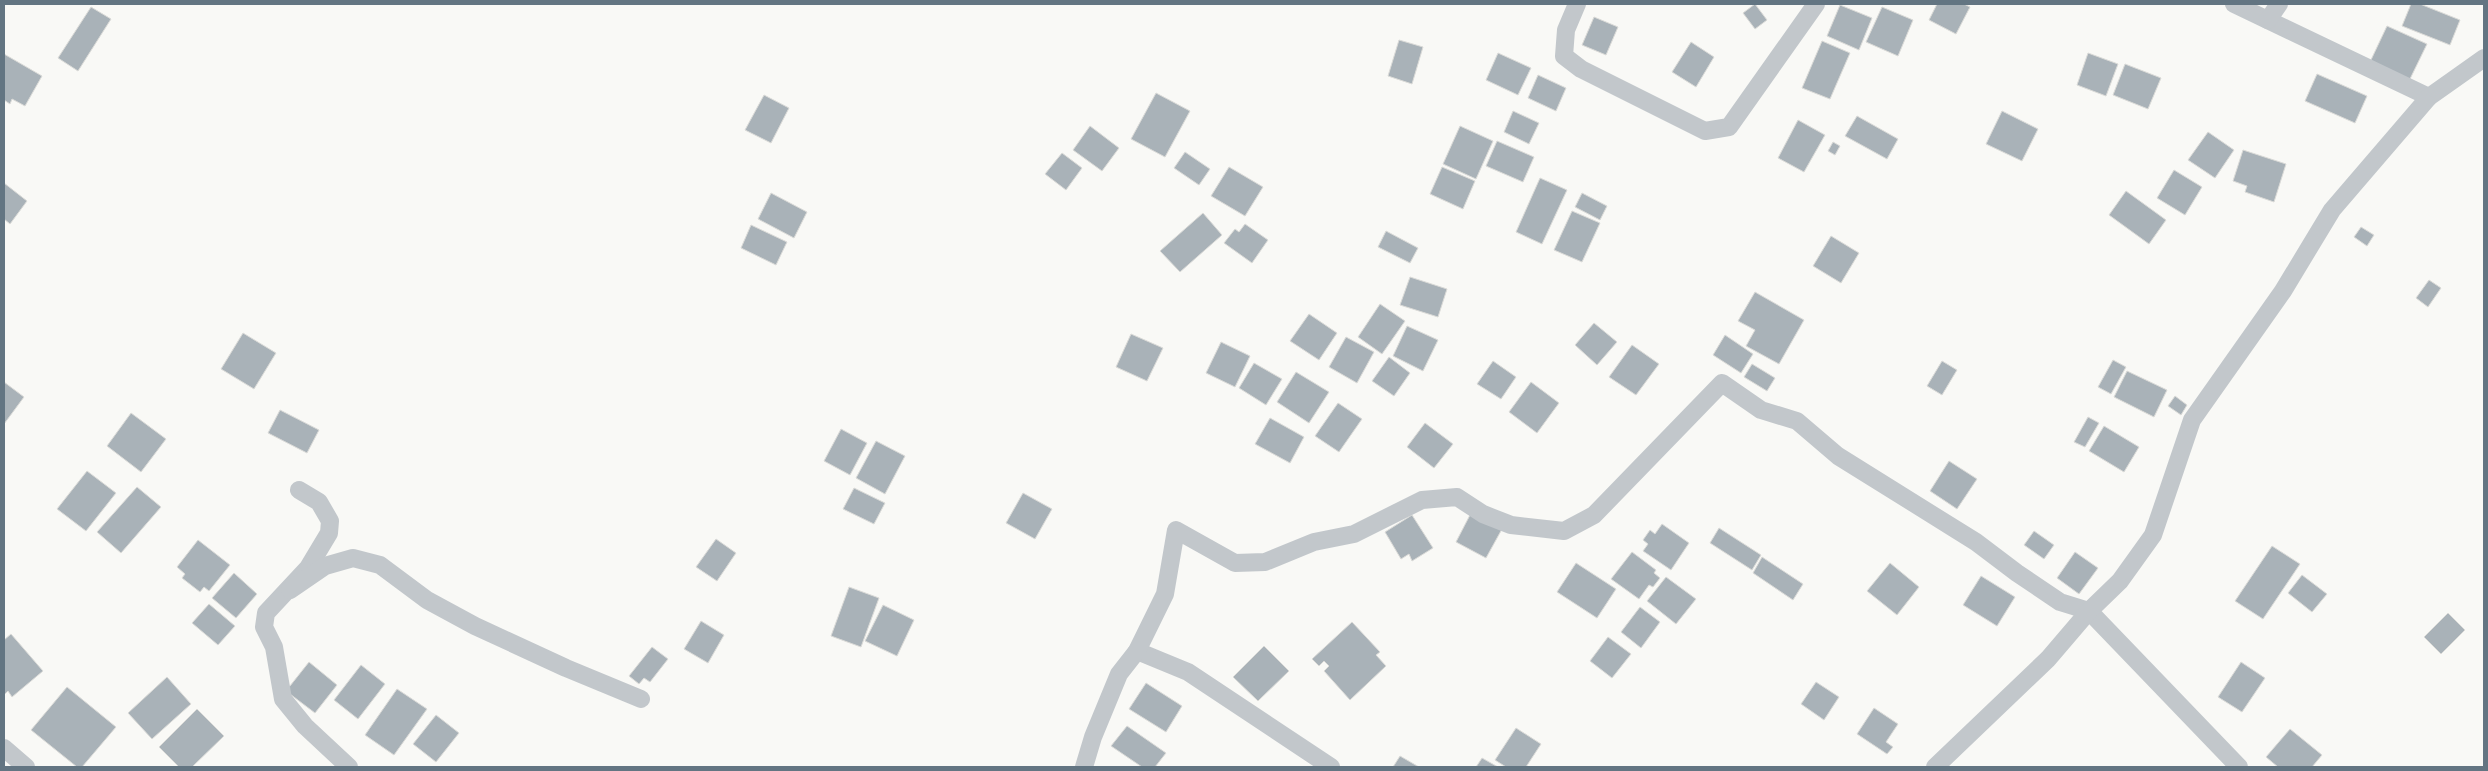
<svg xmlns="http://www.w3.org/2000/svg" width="2488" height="771" viewBox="0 0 2488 771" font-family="'Nunito Sans',sans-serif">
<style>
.building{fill:#a9b2b8;stroke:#dbdbd8}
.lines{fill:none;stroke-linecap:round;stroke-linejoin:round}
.street{stroke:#c2c7cb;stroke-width:18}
</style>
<rect width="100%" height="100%" fill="#f9f9f6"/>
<g class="building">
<path d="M 1755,4 L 1767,20 L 1755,29 L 1743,13 Z"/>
<path d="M 1937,4 L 1964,4 L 1970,7 L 1956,34 L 1929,20 Z"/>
<path d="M 2411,4 L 2420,4 L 2460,20 L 2450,45 L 2402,26 Z"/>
<path d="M 1840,5 L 1872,18 L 1859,50 L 1827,36 Z"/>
<path d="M 91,7 L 111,19 L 78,71 L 58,58 Z"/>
<path d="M 1882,7 L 1913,20 L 1898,56 L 1866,42 Z"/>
<path d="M 1594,17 L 1618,27 L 1606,55 L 1582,45 Z"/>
<path d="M 2387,26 L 2427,44 L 2409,81 L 2370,62 Z"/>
<path d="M 1399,40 L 1423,47 L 1412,84 L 1388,76 Z"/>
<path d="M 1822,41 L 1850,53 L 1830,99 L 1802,88 Z"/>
<path d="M 1691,42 L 1714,57 L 1696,87 L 1672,72 Z"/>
<path d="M 1498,53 L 1531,68 L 1518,95 L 1486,80 Z"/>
<path d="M 2088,53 L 2118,64 L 2106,96 L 2077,85 Z"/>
<path d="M 4,54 L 42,76 L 25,106 L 12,99 L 10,104 L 4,100 Z"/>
<path d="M 2125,64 L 2161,78 L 2148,109 L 2113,95 Z"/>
<path d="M 2317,74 L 2367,96 L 2355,123 L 2305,101 Z"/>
<path d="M 1538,75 L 1566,88 L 1556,111 L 1528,98 Z"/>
<path d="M 1156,93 L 1190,111 L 1165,157 L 1131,139 Z"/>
<path d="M 764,95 L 789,108 L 771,143 L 745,130 Z"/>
<path d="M 1513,111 L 1539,123 L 1529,144 L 1504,132 Z"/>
<path d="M 2002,111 L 2038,129 L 2022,161 L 1986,144 Z"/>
<path d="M 1857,116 L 1898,139 L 1887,159 L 1845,136 Z"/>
<path d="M 1798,120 L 1825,135 L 1804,172 L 1778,158 Z"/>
<path d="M 1090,126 L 1119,148 L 1102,171 L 1073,150 Z"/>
<path d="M 1460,126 L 1493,141 L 1476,179 L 1443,164 Z"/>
<path d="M 2208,132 L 2234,150 L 2215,178 L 2188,160 Z"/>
<path d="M 1497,141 L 1534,157 L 1523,182 L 1486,166 Z"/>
<path d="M 1833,142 L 1840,146 L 1835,155 L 1828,151 Z"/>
<path d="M 2243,150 L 2286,164 L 2274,202 L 2245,192 L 2247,186 L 2233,181 Z"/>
<path d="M 1185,152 L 1210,169 L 1199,185 L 1174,168 Z"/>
<path d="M 1062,153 L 1082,168 L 1066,190 L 1045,174 Z"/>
<path d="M 1229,167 L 1263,187 L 1245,216 L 1211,196 Z"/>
<path d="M 1442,167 L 1475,181 L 1463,209 L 1430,194 Z"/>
<path d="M 2174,170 L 2202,187 L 2185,215 L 2157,198 Z"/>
<path d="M 1540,178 L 1567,190 L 1542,244 L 1516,232 Z"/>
<path d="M 4,183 L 27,201 L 10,224 L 4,219 Z"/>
<path d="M 2126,191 L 2166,220 L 2149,244 L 2109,215 Z"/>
<path d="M 771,193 L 807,212 L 794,238 L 758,219 Z"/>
<path d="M 1582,193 L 1607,206 L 1600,220 L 1575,207 Z"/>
<path d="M 1572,211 L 1600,223 L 1582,262 L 1554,250 Z"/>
<path d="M 1203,213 L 1222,235 L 1180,272 L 1160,251 Z"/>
<path d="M 1245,224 L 1268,240 L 1252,263 L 1224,243 L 1235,229 L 1239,232 Z"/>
<path d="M 751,225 L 787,242 L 776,265 L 741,248 Z"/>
<path d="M 2361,227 L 2374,235 L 2367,246 L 2354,237 Z"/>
<path d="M 1386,231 L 1418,248 L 1410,263 L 1378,247 Z"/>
<path d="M 1831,236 L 1859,253 L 1841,283 L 1813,266 Z"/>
<path d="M 1410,277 L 1447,289 L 1438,317 L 1400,305 Z"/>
<path d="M 2429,280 L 2441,288 L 2428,307 L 2416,298 Z"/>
<path d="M 1755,292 L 1804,320 L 1779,364 L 1746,346 L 1755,330 L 1738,321 Z"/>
<path d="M 1380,304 L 1405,321 L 1382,354 L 1358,337 Z"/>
<path d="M 1309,314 L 1337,333 L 1319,360 L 1290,341 Z"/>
<path d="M 1594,323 L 1617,342 L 1597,365 L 1575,345 Z"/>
<path d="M 1407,326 L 1438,340 L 1423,371 L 1393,356 Z"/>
<path d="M 243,333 L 276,353 L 254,389 L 221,369 Z"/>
<path d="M 1131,334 L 1163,348 L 1147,381 L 1116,367 Z"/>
<path d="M 1725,335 L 1753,354 L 1741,373 L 1713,355 Z"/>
<path d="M 1346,337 L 1374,352 L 1357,383 L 1329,367 Z"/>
<path d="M 1221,342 L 1250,356 L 1235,387 L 1206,373 Z"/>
<path d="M 1632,345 L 1659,364 L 1636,395 L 1609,377 Z"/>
<path d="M 1389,357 L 1410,373 L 1394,396 L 1372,381 Z"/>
<path d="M 2113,360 L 2126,367 L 2111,394 L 2098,387 Z"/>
<path d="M 1493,361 L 1516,377 L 1501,399 L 1477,384 Z"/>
<path d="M 1942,361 L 1957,370 L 1942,395 L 1927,386 Z"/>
<path d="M 1254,363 L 1282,379 L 1266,405 L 1239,388 Z"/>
<path d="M 1752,364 L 1775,378 L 1767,391 L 1744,377 Z"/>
<path d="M 2127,371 L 2167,390 L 2154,417 L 2114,397 Z"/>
<path d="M 1296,372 L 1329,392 L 1309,423 L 1277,402 Z"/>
<path d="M 4,382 L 24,397 L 4,424 Z"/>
<path d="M 1531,382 L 1559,403 L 1537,433 L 1509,412 Z"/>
<path d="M 2175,396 L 2187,405 L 2181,415 L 2168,406 Z"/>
<path d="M 1338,403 L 1362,419 L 1339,452 L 1315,436 Z"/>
<path d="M 280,410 L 319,430 L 307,453 L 268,433 Z"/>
<path d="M 131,413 L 166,439 L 141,472 L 107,446 Z"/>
<path d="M 2088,417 L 2099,423 L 2085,447 L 2074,442 Z"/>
<path d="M 1270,418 L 1304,437 L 1290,463 L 1255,444 Z"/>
<path d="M 1425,423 L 1453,444 L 1434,468 L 1407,447 Z"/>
<path d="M 2104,426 L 2139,447 L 2124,472 L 2089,451 Z"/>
<path d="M 841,429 L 867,443 L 850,475 L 824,461 Z"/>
<path d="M 876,441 L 905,456 L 885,494 L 856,478 Z"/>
<path d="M 1949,461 L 1977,479 L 1957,509 L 1930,491 Z"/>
<path d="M 87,471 L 116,493 L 86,531 L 57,509 Z"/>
<path d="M 137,487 L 161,507 L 121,553 L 97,532 Z"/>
<path d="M 854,488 L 885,503 L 874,524 L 843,509 Z"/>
<path d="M 1023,493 L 1052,509 L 1035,539 L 1006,523 Z"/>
<path d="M 1471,513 L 1502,529 L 1486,558 L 1456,542 Z"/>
<path d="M 1412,515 L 1433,548 L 1412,561 L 1409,554 L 1401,559 L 1385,532 Z"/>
<path d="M 1662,524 L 1689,543 L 1671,570 L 1643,551 L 1648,544 L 1643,540 L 1650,530 L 1655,534 Z"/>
<path d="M 1719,528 L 1761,555 L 1752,570 L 1710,543 Z"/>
<path d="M 2034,531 L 2054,545 L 2044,559 L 2024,545 Z"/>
<path d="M 716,539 L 736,553 L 717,581 L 696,567 Z"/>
<path d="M 198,540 L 230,565 L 209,591 L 204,587 L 200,592 L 182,578 L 185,574 L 177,567 Z"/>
<path d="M 2272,546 L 2300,564 L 2263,619 L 2235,601 Z"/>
<path d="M 1632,552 L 1656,570 L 1654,573 L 1660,578 L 1653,587 L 1649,585 L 1639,599 L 1611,579 Z"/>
<path d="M 2075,552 L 2098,568 L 2079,594 L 2057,578 Z"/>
<path d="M 1762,557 L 1803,584 L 1793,600 L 1753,573 Z"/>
<path d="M 1576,563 L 1616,589 L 1597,618 L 1557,592 Z"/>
<path d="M 1890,563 L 1919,587 L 1897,615 L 1867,591 Z"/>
<path d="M 234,573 L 257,594 L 236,618 L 212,598 Z"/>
<path d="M 2302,575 L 2327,594 L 2312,612 L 2288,593 Z"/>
<path d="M 1981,576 L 2015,597 L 1997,626 L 1963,605 Z"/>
<path d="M 1666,577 L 1696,599 L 1676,624 L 1647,601 Z"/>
<path d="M 849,587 L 879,598 L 861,647 L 831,636 Z"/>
<path d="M 209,604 L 235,626 L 218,645 L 192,623 Z"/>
<path d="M 883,605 L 914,620 L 897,656 L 865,641 Z"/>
<path d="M 1640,607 L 1660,622 L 1641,648 L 1621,632 Z"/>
<path d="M 2448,613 L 2465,630 L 2441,654 L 2424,637 Z"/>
<path d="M 701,621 L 724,635 L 708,663 L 684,649 Z"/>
<path d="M 1352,622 L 1380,652 L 1376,655 L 1386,666 L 1350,700 L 1324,671 L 1329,666 L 1324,661 L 1319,666 L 1312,659 Z"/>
<path d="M 11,634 L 43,671 L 12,697 L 8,691 L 4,695 L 4,640 Z"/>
<path d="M 1608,637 L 1631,654 L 1612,678 L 1590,661 Z"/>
<path d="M 1264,646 L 1289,671 L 1258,701 L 1233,677 Z"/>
<path d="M 652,647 L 668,659 L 650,682 L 644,678 L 639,684 L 629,676 Z"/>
<path d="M 309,662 L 337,685 L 315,713 L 286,691 Z"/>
<path d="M 2241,662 L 2265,678 L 2242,712 L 2218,697 Z"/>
<path d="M 361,665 L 385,684 L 358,719 L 334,700 Z"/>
<path d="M 167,677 L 191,704 L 152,739 L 128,713 Z"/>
<path d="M 1816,682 L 1839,697 L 1824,720 L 1801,704 Z"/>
<path d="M 1146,683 L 1182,706 L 1166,732 L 1129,709 Z"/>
<path d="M 67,687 L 116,727 L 82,767 L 77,767 L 31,730 Z"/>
<path d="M 397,689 L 427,709 L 394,755 L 365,735 Z"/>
<path d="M 1874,708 L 1898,724 L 1886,742 L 1893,747 L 1887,754 L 1857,734 Z"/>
<path d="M 197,709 L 224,736 L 192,767 L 179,767 L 159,747 Z"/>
<path d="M 436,715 L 459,733 L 436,762 L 413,744 Z"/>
<path d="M 1127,726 L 1166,753 L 1155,767 L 1142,767 L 1111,746 Z"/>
<path d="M 1516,728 L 1541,744 L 1526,767 L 1506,767 L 1495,760 Z"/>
<path d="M 2290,729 L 2322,755 L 2312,767 L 2278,767 L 2266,757 Z"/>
<path d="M 1400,756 L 1419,767 L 1393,767 Z"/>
<path d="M 1482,758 L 1498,767 L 1476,767 Z"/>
</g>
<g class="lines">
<g class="street">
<path d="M 1577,4 L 1566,30 L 1564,56 L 1581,69 L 1705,131 L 1729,127 L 1816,4"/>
<path d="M 2234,4 L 2429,97"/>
<path d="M 2268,20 L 2279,4"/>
<path d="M 299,490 L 319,502 L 330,521 L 329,533 L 308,568 L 266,613 L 264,627 L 274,647 L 283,699 L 305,726 L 349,767"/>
<path d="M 290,590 L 325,566 L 353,558 L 380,565 L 427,600 L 475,626 L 566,668 L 641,699"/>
<path d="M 1137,651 L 1188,672 L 1331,767"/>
<path d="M 4,748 L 26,767"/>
<path d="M 1084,767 L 1093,737 L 1119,674 L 1137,651 L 1165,594 L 1176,530 L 1235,563 L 1265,562 L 1314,542 L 1354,534 L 1422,500 L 1457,497 L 1483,514 L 1511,525 L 1564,531 L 1594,515 L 1722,383 L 1761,410 L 1797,421 L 1838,456 L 1976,542 L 2017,573 L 2060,602 L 2089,611 L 2239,767"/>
<path d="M 1935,767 L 2048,659 L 2089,611 L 2120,581 L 2153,535 L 2192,420 L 2283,291 L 2332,210 L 2429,97 L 2484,58"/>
</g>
</g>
<rect width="2488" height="771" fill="none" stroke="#637582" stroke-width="10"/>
</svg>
